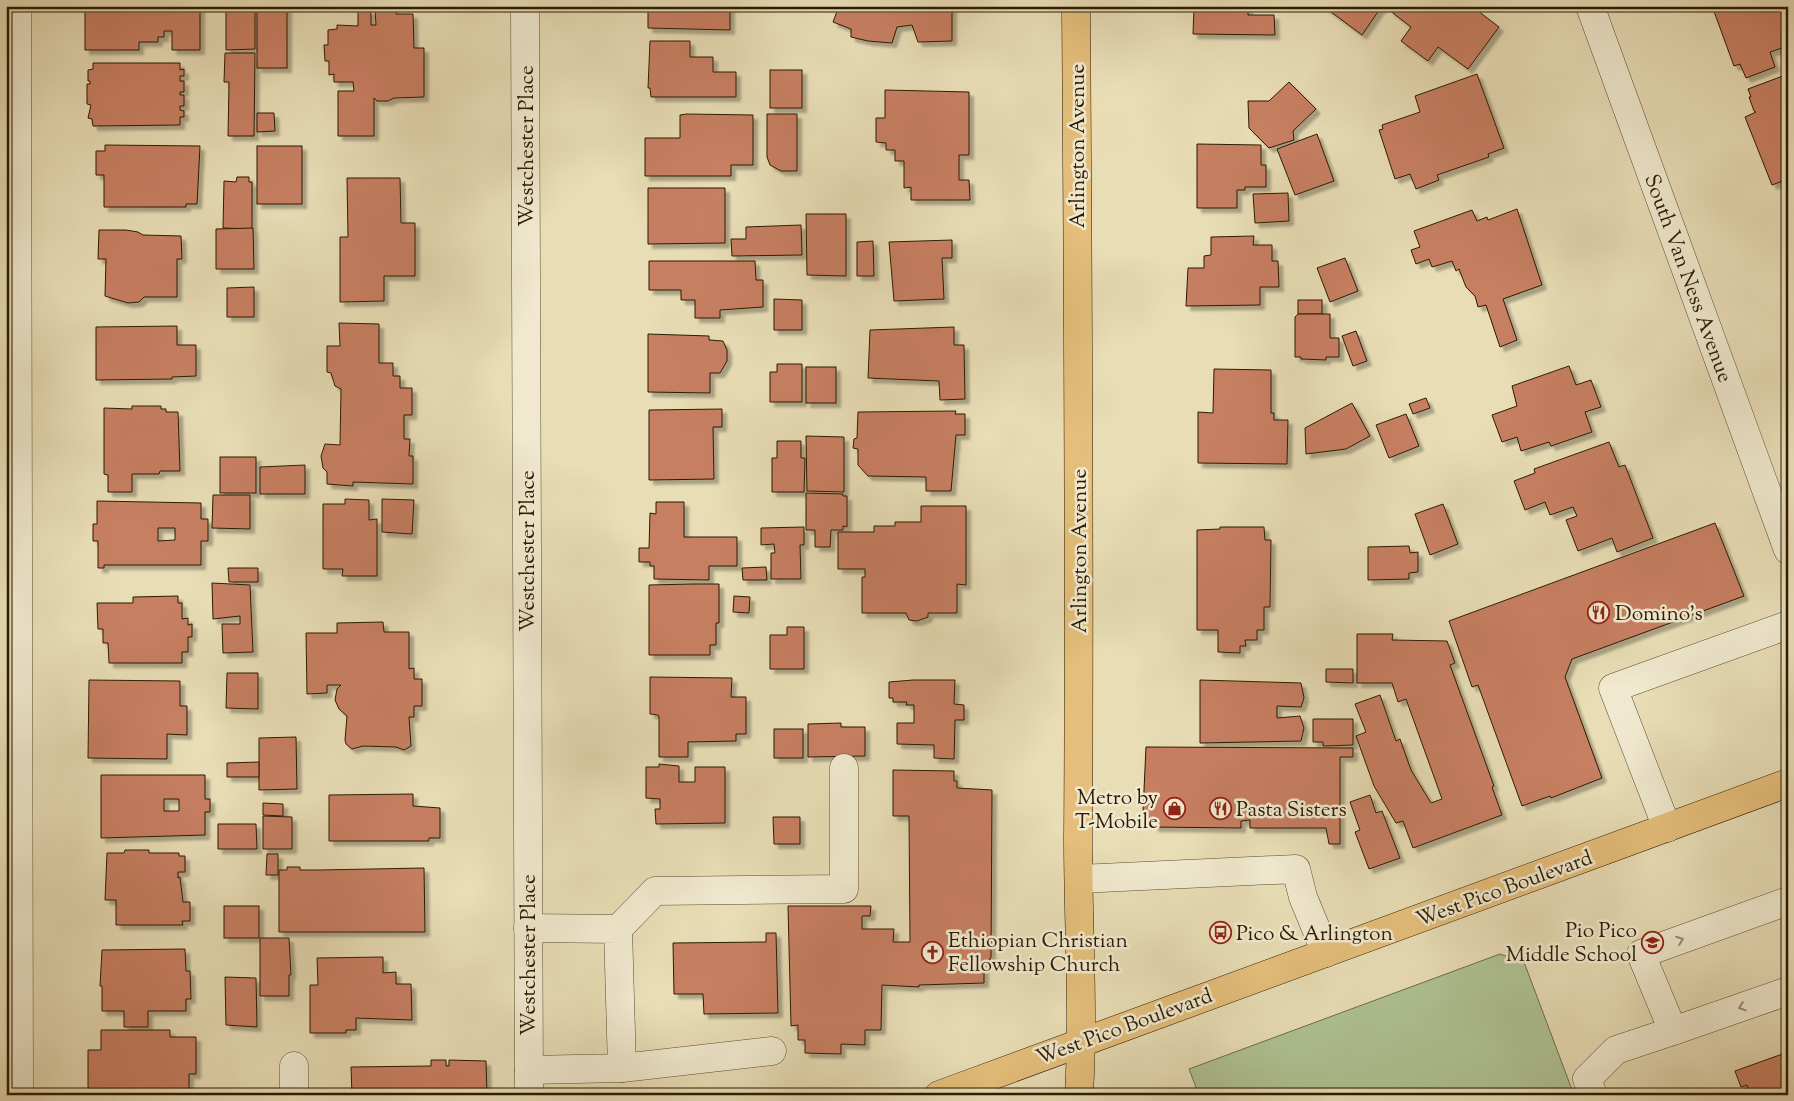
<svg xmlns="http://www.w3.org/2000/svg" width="1794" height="1101" viewBox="0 0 1794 1101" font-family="'Sorts Mill Goudy',serif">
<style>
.green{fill:#afc293;stroke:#6d6e4a}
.building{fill:#c77f62;stroke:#2b1b02;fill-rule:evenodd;filter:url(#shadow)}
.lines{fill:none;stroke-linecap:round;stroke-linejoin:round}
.minor-casing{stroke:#5a4c2f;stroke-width:29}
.major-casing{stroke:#2b1b02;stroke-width:29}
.minor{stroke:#f0e9cf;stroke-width:28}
.major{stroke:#e4be7a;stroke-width:28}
.oneway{stroke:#978c73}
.labels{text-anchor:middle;stroke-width:5;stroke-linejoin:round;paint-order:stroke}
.street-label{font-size:21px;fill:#2b1b02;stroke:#f0e9cf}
.poi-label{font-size:21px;fill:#2b1b02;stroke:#f0e9cf;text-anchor:start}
</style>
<defs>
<filter id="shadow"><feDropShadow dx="4.5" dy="4.5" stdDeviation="1" flood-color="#0004"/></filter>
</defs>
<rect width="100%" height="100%" fill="#e8ddb5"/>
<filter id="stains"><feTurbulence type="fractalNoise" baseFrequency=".004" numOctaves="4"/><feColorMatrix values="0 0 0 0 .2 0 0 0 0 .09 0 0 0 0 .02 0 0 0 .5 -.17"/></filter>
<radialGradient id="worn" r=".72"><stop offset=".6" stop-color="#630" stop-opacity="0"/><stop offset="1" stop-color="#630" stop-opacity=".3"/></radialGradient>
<path class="green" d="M 1500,954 L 1524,962 L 1574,1095 L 1199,1095 L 1189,1069 Z"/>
<g class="building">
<path d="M 85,6 L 200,6 L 200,50 L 172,50 L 172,31 L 164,31 L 164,37 L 158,37 L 158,42 L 139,42 L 139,50 L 85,50 Z"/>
<path d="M 226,6 L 255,6 L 255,49 L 226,50 Z"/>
<rect x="257" y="6" width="30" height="62"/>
<path d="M 648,6 L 730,6 L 730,30 L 648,28 Z"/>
<path d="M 839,6 L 952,6 L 952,41 L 918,42 L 912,25 L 897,27 L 892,43 L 868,41 L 851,37 L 851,29 L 833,22 Z"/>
<path d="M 1189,6 L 1248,6 L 1248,15 L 1274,15 L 1275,35 L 1193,34 L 1194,8 Z"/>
<path d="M 1323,6 L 1382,6 L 1362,35 Z"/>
<path d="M 1392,6 L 1475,6 L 1474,8 L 1499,27 L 1468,69 L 1438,47 L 1428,61 L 1401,41 L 1411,27 L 1389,10 Z"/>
<path d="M 1712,6 L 1788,6 L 1788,46 L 1770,52 L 1775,67 L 1746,78 L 1740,64 L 1734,66 Z"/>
<path d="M 371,10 L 371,25 L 376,25 L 375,10 L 396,10 L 396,14 L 413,14 L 414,48 L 424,48 L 424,97 L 394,98 L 388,101 L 377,101 L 374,98 L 374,136 L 338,136 L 338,91 L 354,91 L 353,82 L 334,82 L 334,74 L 329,75 L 329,61 L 325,61 L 324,45 L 328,45 L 328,30 L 337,29 L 337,25 L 358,26 L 358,11 Z"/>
<path d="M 650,41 L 690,41 L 690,57 L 713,57 L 713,72 L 736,72 L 736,97 L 651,97 L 650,88 L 648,88 Z"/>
<path d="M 225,53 L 255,53 L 254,136 L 228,136 L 229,82 L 224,82 Z"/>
<path d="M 93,63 L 180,63 L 180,70 L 184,69 L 184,76 L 180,76 L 180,81 L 184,81 L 184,92 L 180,92 L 180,95 L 184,95 L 184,106 L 180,106 L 180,110 L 184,111 L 184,117 L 180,117 L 180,125 L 93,126 L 92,119 L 88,118 L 91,105 L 87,104 L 87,84 L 90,84 L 90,81 L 88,81 L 88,70 L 93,69 Z"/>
<rect x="770" y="70" width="32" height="38"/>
<path d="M 1477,74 L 1504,148 L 1488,154 L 1489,157 L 1437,175 L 1439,180 L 1416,189 L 1410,174 L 1395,179 L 1379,130 L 1383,129 L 1382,125 L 1420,112 L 1415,96 Z"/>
<path d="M 1788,74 L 1788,179 L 1772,185 L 1745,117 L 1756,112 L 1754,111 L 1749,97 L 1751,97 L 1748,89 Z"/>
<path d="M 1289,82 L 1316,109 L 1293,131 L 1294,140 L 1269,148 L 1249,128 L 1248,101 L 1269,101 Z"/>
<path d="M 885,90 L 969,92 L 969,155 L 959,155 L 959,180 L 969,180 L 970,200 L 911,200 L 911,187 L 904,188 L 904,161 L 895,161 L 895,150 L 886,150 L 886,143 L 876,142 L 876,118 L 885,118 Z"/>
<path d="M 257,113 L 274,113 L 275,131 L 257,132 Z"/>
<path d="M 687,114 L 753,115 L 753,165 L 731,165 L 731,176 L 645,176 L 645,138 L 680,138 L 680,115 Z"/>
<path d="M 767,114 L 797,114 L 797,171 L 781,171 L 770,165 L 767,157 Z"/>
<path d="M 1317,134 L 1334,181 L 1295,195 L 1277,149 Z"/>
<path d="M 1197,144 L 1261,145 L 1261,165 L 1266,165 L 1266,187 L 1245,187 L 1245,190 L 1237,190 L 1237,208 L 1197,208 Z"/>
<path d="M 105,145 L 200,146 L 197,204 L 186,204 L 186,207 L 104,207 L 104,175 L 96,175 L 96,151 L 105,151 Z"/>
<rect x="257" y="146" width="45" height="58"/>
<path d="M 237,177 L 249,177 L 249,182 L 252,182 L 252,229 L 223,228 L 224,181 L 236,182 Z"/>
<path d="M 347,178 L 400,178 L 401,223 L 415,223 L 415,276 L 384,276 L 384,301 L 340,302 L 340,237 L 348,237 Z"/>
<path d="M 648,188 L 725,188 L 725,243 L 648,244 Z"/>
<path d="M 1288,193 L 1289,221 L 1255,223 L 1253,194 Z"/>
<path d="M 1517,209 L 1542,285 L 1503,299 L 1517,340 L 1500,347 L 1486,305 L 1478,307 L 1475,296 L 1466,287 L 1459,269 L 1456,271 L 1452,261 L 1432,267 L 1429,259 L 1416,264 L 1411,250 L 1420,247 L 1414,231 L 1472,210 L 1477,221 L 1487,217 L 1488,220 Z"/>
<path d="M 806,214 L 846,214 L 846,276 L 807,275 Z"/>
<path d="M 801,225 L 802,255 L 732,256 L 731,239 L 746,239 L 746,227 Z"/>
<path d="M 253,228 L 254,269 L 216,269 L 216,229 Z"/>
<path d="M 99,230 L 126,230 L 138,232 L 143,235 L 181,236 L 182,259 L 177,259 L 177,297 L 144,297 L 139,302 L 128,303 L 105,296 L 106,259 L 98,259 Z"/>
<path d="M 1254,236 L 1253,245 L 1272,245 L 1272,261 L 1278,261 L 1279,287 L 1260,287 L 1260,305 L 1186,306 L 1188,268 L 1204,268 L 1204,256 L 1211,255 L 1211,237 Z"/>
<path d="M 952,240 L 952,258 L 942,258 L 944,299 L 894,301 L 889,242 Z"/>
<path d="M 873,241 L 874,276 L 857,276 L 857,242 Z"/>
<path d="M 1345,258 L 1358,291 L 1330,302 L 1317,268 Z"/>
<path d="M 649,261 L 755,261 L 756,280 L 763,280 L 763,307 L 720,310 L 720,318 L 695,318 L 695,300 L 681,300 L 681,290 L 649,290 Z"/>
<path d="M 254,287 L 254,317 L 227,317 L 227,288 Z"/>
<path d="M 774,299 L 802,300 L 802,330 L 774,330 Z"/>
<rect x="1298" y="300" width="24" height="14"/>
<path d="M 1298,314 L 1330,314 L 1330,338 L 1339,338 L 1339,357 L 1326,357 L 1326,360 L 1301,359 L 1301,357 L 1295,357 L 1295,317 Z"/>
<path d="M 339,323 L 379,324 L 379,363 L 393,363 L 393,376 L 400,376 L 400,388 L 412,388 L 412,415 L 404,415 L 404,439 L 410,439 L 409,456 L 413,456 L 413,484 L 353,482 L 353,486 L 327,484 L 327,472 L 323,468 L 321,456 L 325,444 L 340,445 L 341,389 L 335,386 L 331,373 L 327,372 L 327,346 L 340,346 Z"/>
<path d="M 177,326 L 177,345 L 196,345 L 196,376 L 172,377 L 172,379 L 96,380 L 96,327 Z"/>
<path d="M 954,327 L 954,345 L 964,345 L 965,399 L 940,400 L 939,381 L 868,378 L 870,330 Z"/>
<path d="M 1356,331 L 1367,361 L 1353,366 L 1342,336 Z"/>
<path d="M 648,334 L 709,336 L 709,340 L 723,341 L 727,350 L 727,361 L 720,373 L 710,373 L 710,393 L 648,392 Z"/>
<path d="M 777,364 L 802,364 L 802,402 L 770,402 L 770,372 L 777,372 Z"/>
<path d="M 1569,366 L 1576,385 L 1591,380 L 1601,407 L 1585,412 L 1592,432 L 1551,446 L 1549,442 L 1521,451 L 1517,437 L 1502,442 L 1492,415 L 1517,406 L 1512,386 Z"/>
<rect x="806" y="367" width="30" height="36"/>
<path d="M 1214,369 L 1271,370 L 1271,413 L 1274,413 L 1274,420 L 1288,420 L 1287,464 L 1198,463 L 1198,412 L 1213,413 Z"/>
<path d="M 1426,398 L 1430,408 L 1413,414 L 1409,404 Z"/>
<path d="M 1352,403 L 1370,436 L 1346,449 L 1306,454 L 1305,428 Z"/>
<path d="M 132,406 L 161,406 L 161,409 L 166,409 L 166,412 L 178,412 L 180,471 L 160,471 L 159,474 L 132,474 L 132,492 L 108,492 L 108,475 L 104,474 L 104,408 L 132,409 Z"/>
<path d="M 722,409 L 722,427 L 713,427 L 714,479 L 649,480 L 649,410 Z"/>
<path d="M 956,411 L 955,414 L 965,414 L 965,435 L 956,435 L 951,491 L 926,491 L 926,477 L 868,476 L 858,465 L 858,449 L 853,448 L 854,439 L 857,438 L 858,412 Z"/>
<path d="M 1406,414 L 1419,446 L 1389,458 L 1376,425 Z"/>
<path d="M 806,436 L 844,437 L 844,492 L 807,491 Z"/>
<path d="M 777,441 L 801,441 L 801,458 L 805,458 L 804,492 L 772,492 L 772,458 L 777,458 Z"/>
<path d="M 1609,442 L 1619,467 L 1625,465 L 1653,538 L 1617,552 L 1612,538 L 1578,551 L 1566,520 L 1577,516 L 1573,507 L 1550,515 L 1545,502 L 1525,510 L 1514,481 L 1535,473 L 1534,469 Z"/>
<rect x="220" y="457" width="36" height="36"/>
<path d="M 305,465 L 305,494 L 260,494 L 260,467 Z"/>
<path d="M 806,493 L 843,494 L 843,496 L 847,496 L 847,527 L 843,526 L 843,530 L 831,530 L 830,547 L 815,547 L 815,530 L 806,530 Z"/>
<path d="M 213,495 L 250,495 L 250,529 L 212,528 Z"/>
<path d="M 345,499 L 369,500 L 369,520 L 377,519 L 377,576 L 342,576 L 343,569 L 323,569 L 323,504 L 345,504 Z"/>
<path d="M 382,499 L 414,500 L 412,534 L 382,532 Z"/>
<path d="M 97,501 L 201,503 L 201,519 L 208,519 L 208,541 L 201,541 L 201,565 L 104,565 L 104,568 L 98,568 L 98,541 L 93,541 L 93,524 L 97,524 ZM 158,528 L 175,528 L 175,540 L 158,541 Z"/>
<path d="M 656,502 L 684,502 L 684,537 L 737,537 L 737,566 L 709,566 L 709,580 L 654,579 L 654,566 L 650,566 L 650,562 L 639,562 L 639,548 L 649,548 L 650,513 L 656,514 Z"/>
<path d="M 1443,504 L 1458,544 L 1430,555 L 1415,514 Z"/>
<path d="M 921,506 L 966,506 L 966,585 L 957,584 L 957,613 L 928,613 L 928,617 L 917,621 L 909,620 L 906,613 L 862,613 L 862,577 L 865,577 L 865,569 L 838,569 L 838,532 L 874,532 L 874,526 L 895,526 L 895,522 L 921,522 Z"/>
<path d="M 1715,523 L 1744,596 L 1572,659 L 1565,677 L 1602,778 L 1551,798 L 1550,796 L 1522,806 L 1478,685 L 1472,687 L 1449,621 Z"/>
<path d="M 804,527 L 804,545 L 800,545 L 801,579 L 771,579 L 771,553 L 775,553 L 774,544 L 761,545 L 761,528 Z"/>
<path d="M 1220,527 L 1264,527 L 1265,540 L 1271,540 L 1270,607 L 1264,607 L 1264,630 L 1257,630 L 1257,640 L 1245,640 L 1246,646 L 1240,646 L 1240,653 L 1218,652 L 1218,630 L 1197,630 L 1197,530 L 1220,529 Z"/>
<path d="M 1409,546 L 1410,553 L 1418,552 L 1418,572 L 1409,573 L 1409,579 L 1368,580 L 1368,547 Z"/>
<path d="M 766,567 L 767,580 L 743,580 L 742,568 Z"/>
<path d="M 228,568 L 258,568 L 258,582 L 229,582 Z"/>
<path d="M 212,583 L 250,585 L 253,652 L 223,653 L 222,624 L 240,624 L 240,616 L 213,619 Z"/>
<path d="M 692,584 L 719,584 L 719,623 L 716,623 L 716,645 L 710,645 L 710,655 L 649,655 L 649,585 Z"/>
<path d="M 178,596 L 178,603 L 182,603 L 182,619 L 188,618 L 188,625 L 192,624 L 192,637 L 188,637 L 188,652 L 182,652 L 182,663 L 109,663 L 108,643 L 103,643 L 103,629 L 98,629 L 97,603 L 133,603 L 133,597 Z"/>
<path d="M 734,596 L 750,597 L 749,613 L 733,612 Z"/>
<path d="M 383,622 L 384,632 L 409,632 L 409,669 L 414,668 L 414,679 L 422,679 L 422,706 L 414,706 L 414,717 L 409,717 L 411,746 L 404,750 L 396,747 L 363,746 L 352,749 L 346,744 L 345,740 L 347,716 L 339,709 L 335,700 L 337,689 L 341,685 L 327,685 L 327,693 L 307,694 L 306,633 L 337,633 L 337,623 Z"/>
<path d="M 787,627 L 804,627 L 804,669 L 770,669 L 770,635 L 787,635 Z"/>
<path d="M 1357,634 L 1393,634 L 1392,640 L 1447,641 L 1455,663 L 1450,665 L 1494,786 L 1492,787 L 1502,815 L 1413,848 L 1403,821 L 1396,823 L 1374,786 L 1356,736 L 1366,732 L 1355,704 L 1380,695 L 1396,741 L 1400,739 L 1411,770 L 1431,803 L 1442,799 L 1406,699 L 1398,702 L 1392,683 L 1357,683 Z"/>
<path d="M 1326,669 L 1353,669 L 1353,683 L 1326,682 Z"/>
<path d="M 227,673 L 258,673 L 258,709 L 226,708 Z"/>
<path d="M 650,677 L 732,678 L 731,697 L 746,697 L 746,734 L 736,734 L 736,741 L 688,742 L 688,757 L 659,757 L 659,717 L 658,715 L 650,714 Z"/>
<path d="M 89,680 L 180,681 L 180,706 L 187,706 L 187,735 L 167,734 L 167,759 L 88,758 Z"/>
<path d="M 913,680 L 955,680 L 954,704 L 964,705 L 964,720 L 955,720 L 954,759 L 934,758 L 934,745 L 897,744 L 897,723 L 914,723 L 914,705 L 906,705 L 907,702 L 893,702 L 893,698 L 889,698 L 889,682 Z"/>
<path d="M 1200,680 L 1301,683 L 1304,698 L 1301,707 L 1277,706 L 1277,718 L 1300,716 L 1304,728 L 1301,741 L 1200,743 Z"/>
<path d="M 1313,719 L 1353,719 L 1353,745 L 1323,746 L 1323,742 L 1313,742 Z"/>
<path d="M 841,723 L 841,727 L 865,727 L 865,756 L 808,757 L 808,724 Z"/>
<rect x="774" y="729" width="29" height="29"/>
<path d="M 296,737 L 297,789 L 259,790 L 259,738 Z"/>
<path d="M 1146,747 L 1353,748 L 1353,757 L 1340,757 L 1340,844 L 1329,844 L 1326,828 L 1250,828 L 1250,820 L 1241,821 L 1241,828 L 1154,827 L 1153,821 L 1146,820 L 1146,812 L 1143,812 Z"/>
<path d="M 259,762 L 259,777 L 227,777 L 227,763 Z"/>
<path d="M 659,764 L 679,766 L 679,782 L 695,782 L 695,767 L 725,767 L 725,823 L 656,824 L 655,809 L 660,809 L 660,799 L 646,798 L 646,767 L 659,767 Z"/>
<path d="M 893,770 L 954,771 L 954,781 L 957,781 L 957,788 L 992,790 L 991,957 L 989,961 L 984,962 L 984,983 L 919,985 L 919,987 L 882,985 L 881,1030 L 865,1030 L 865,1045 L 841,1044 L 841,1054 L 805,1053 L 805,1040 L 798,1040 L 798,1025 L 791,1026 L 788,906 L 871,906 L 870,916 L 862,916 L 862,929 L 894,929 L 893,942 L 910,942 L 909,816 L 893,816 Z"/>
<path d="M 101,775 L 205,775 L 205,799 L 210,799 L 210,812 L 205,812 L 205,835 L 101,838 ZM 164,799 L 179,799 L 179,811 L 164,811 Z"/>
<path d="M 413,794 L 413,806 L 440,808 L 440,838 L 429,838 L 429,841 L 329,841 L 329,795 Z"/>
<path d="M 1370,795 L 1376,813 L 1382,811 L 1400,858 L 1369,869 L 1355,832 L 1360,830 L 1350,802 Z"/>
<path d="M 263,803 L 283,804 L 283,816 L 263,815 Z"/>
<path d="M 263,816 L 292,817 L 292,849 L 263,849 Z"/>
<path d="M 773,817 L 800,817 L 800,844 L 774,844 Z"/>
<path d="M 218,824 L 256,824 L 257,849 L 218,849 Z"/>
<path d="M 125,850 L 149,850 L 149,853 L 179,853 L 179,856 L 185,856 L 185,872 L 178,872 L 178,878 L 180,877 L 183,902 L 190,902 L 190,921 L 182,921 L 183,925 L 116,925 L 116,900 L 105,900 L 107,853 L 124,853 Z"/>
<path d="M 267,854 L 278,854 L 278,875 L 266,875 Z"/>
<path d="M 287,867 L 300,867 L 300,870 L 319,870 L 424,868 L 425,932 L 279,932 L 279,870 L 287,870 Z"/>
<rect x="224" y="906" width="35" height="32"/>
<path d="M 766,933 L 776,933 L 778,1013 L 704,1014 L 703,994 L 674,994 L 673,943 L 766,942 Z"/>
<path d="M 260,938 L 289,938 L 291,975 L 289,975 L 289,996 L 260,996 Z"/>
<path d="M 185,949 L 186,971 L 190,971 L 191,999 L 186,999 L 186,1011 L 148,1011 L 148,1027 L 124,1027 L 124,1011 L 102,1011 L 102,986 L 100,986 L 102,950 Z"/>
<path d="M 383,957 L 383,973 L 396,972 L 396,984 L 411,984 L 412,1020 L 356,1018 L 356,1030 L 346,1030 L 346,1033 L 310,1033 L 310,985 L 318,985 L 317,958 Z"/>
<path d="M 225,977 L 256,978 L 257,1027 L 226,1025 Z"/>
<path d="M 101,1030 L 170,1030 L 170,1037 L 196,1037 L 196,1074 L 189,1074 L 189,1091 L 174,1095 L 88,1095 L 88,1050 L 101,1050 Z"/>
<path d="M 1788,1052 L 1788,1095 L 1750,1095 L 1747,1085 L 1741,1087 L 1735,1071 Z"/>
<path d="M 431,1060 L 446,1060 L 446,1066 L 449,1066 L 449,1060 L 486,1061 L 487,1095 L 352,1095 L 351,1067 L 431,1066 Z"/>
</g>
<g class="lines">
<defs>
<g id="minor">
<path d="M 17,6 L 19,1095"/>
<path d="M 525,6 L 529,1095"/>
<path d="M 1590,6 L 1788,550"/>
<path d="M 1667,828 L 1613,688 L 1788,625"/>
<path d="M 1079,879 L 1296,869 L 1303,897 L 1326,953"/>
<path d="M 1788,901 L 1641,954 L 1673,1031 L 1788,991"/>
<path d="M 528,928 L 618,929 L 622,1068 L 529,1070"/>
<path d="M 618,929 L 655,891 L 844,889 L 844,768"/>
<path d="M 622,1068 L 772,1051"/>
<path d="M 294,1095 L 294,1066"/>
<path d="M 1593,1095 L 1587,1079 L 1616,1050 L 1673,1031"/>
</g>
<g id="major">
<path d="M 1076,6 C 1078,283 1080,561 1078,838 C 1078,923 1084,1009 1079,1095"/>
<path d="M 939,1095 L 1788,783"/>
</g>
</defs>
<use href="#minor" class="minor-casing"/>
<use href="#major" class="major-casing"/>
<use href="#minor" class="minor"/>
<use href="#major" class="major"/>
</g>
<defs><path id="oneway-chevron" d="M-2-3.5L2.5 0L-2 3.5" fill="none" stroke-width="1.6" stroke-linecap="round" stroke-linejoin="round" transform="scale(1.25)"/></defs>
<g class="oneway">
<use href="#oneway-chevron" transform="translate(1680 940) rotate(-20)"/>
<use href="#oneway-chevron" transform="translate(1742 1007) rotate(161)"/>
</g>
<defs>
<symbol id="restaurant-ring" viewBox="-11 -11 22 22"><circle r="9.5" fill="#f0e9cf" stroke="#8f2418" stroke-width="1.5"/><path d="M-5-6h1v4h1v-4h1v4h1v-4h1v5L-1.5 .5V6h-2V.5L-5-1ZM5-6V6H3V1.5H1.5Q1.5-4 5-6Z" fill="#8f2418"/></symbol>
<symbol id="shop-ring" viewBox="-11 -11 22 22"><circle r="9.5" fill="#f0e9cf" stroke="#8f2418" stroke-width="1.5"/><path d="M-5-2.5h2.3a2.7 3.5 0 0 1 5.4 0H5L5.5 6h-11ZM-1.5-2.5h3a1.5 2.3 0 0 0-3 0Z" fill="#8f2418"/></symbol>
<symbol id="bus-ring" viewBox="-11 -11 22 22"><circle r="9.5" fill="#f0e9cf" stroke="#8f2418" stroke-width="1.5"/><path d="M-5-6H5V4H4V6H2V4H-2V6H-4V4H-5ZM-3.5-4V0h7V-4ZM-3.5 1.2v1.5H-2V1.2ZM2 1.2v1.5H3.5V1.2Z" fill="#8f2418"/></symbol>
<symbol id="school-ring" viewBox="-11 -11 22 22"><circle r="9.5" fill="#f0e9cf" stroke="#8f2418" stroke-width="1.5"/><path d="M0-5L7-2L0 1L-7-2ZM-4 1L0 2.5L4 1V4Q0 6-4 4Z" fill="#8f2418"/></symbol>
<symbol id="church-ring" viewBox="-11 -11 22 22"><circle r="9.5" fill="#f0e9cf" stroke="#8f2418" stroke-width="1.5"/><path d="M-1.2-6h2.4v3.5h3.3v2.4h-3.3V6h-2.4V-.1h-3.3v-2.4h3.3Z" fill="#8f2418"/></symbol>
</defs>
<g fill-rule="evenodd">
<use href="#restaurant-ring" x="1586" y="600" width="25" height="25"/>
<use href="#shop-ring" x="1162" y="796" width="25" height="25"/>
<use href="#restaurant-ring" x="1208" y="796" width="25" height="25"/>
<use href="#bus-ring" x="1208" y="920" width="25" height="25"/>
<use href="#school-ring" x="1640" y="930" width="25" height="25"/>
<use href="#church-ring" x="920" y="940" width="25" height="25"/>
</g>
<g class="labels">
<g class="street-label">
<text transform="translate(526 146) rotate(-90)" y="7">Westchester Place</text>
<text transform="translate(1077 146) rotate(-90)" y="7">Arlington Avenue</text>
<text transform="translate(1689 278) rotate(70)" y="7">South Van Ness Avenue</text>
<text transform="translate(527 551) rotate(-90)" y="7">Westchester Place</text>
<text transform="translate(1079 551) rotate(-90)" y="7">Arlington Avenue</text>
<text transform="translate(1504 888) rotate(-20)" y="7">West Pico Boulevard</text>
<text transform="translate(528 955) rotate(-90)" y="7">Westchester Place</text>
<text transform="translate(1124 1026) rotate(-20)" y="7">West Pico Boulevard</text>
</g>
<g class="poi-label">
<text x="1615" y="620">Domino's</text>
<text x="1158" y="804" text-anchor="end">Metro by<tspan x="1158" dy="24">T-Mobile</tspan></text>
<text x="1236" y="816">Pasta Sisters</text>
<text x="1637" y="937" text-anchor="end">Pio Pico<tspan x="1637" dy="24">Middle School</tspan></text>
<text x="1236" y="940">Pico &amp; Arlington</text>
<text x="948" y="947">Ethiopian Christian<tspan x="948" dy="24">Fellowship Church</tspan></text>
</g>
</g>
<rect width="1794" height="1101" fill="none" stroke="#e8ddb5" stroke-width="25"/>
<rect x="8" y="8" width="1779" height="1086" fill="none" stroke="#2b1b02" stroke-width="2.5"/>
<rect x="12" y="12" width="1769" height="1076" fill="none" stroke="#2b1b02"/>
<rect width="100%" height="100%" filter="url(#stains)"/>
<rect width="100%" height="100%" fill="url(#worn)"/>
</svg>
